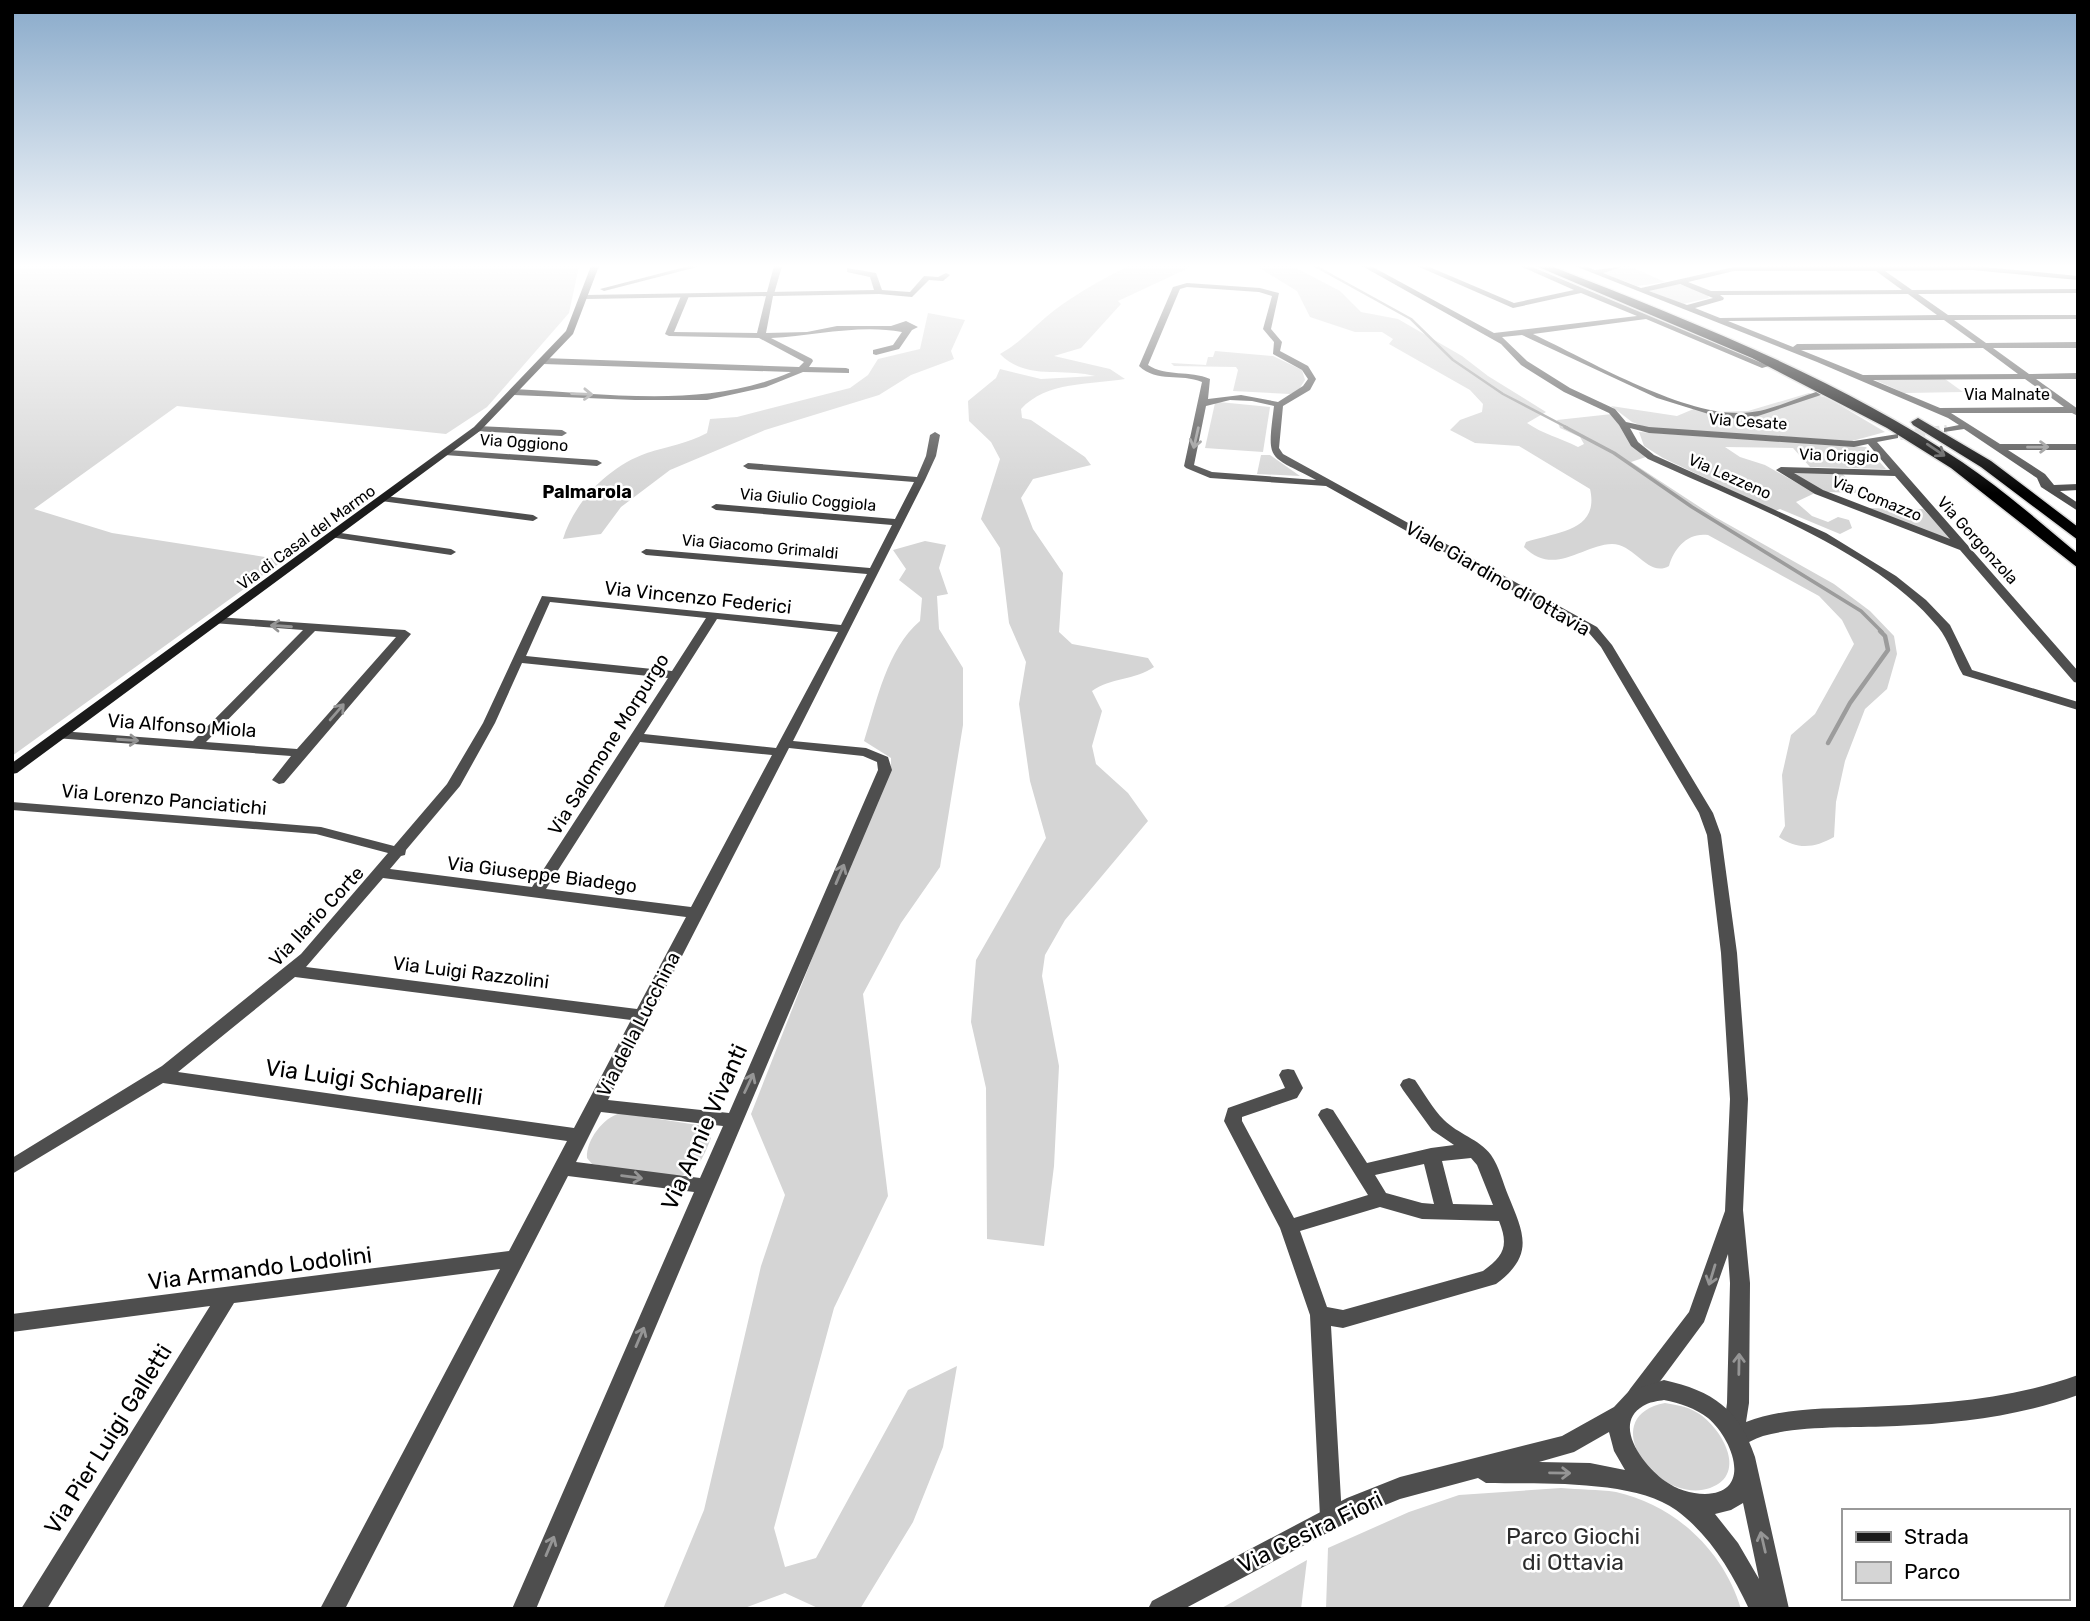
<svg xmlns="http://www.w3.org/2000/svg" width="2090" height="1621" viewBox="0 0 2090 1621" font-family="Rubik,sans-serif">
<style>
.green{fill:#d5d5d5}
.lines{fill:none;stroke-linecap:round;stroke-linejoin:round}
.stream-far2{stroke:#9c9c9c;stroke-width:2.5}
.stream-far1{stroke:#9c9c9c;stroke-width:3.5}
.stream{stroke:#9c9c9c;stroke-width:4.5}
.minor-tunnel{stroke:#d9d9d9;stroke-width:10;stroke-dasharray:10 5;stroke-linecap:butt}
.motorway-casing{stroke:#dbdbdb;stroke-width:3}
.minor{fill:#4e4e4e;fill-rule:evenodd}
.tertiary{fill:#4e4e4e;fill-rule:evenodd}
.secondary{fill:#1b1b1b;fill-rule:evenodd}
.motorway{fill:#000;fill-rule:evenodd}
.oneway{stroke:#959595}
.oneway2{stroke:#595959}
.labels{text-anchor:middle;stroke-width:5;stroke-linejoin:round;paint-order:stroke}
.far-street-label{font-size:16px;fill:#000;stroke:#fff}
.far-neighbourhood-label{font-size:18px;font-weight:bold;fill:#000;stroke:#fff}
.street-label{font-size:19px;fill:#000;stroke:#fff}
.near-street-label{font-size:23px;fill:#000;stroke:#fff}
.near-park-label{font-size:23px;fill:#2c2c2c;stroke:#fff}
</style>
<rect width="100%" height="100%" fill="#fff"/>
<g class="green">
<path d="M 12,266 L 579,266 L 569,313 L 487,407 L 446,434 L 177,406 L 34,509 L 112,533 L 284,560 L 12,756 Z"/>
<path d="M 1128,266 L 1193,266 L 1118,301 L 1121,304 L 1081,348 L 1054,356 L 1110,369 L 1125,379 C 1089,385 1047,381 1021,409 L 1022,418 L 1031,420 L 1085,457 L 1091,465 L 1033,479 L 1021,498 L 1033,529 L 1063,573 L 1059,632 L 1072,644 L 1148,658 L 1154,667 C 1135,680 1110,678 1092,691 L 1102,711 L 1092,746 L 1096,764 L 1128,793 L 1148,821 L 1065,920 L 1045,955 L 1042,976 L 1059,1066 L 1054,1166 L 1044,1246 L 987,1239 L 986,1088 L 971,1022 L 976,960 L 1046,838 L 1030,781 L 1019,704 L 1026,662 L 1009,623 L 1000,548 L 981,519 L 1000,459 L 991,442 L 969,421 L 968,401 L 996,378 L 1000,369 L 1041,379 L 1095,376 C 1064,367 1026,381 1000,354 C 1022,342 1036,324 1056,309 C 1079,292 1103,279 1128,266 Z"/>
<path d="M 1256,266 L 1292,266 L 1340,291 L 1361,312 L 1398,319 L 1462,356 L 1488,376 L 1546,412 L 1527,423 C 1543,434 1560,438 1578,447 L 1584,444 L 1580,437 L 1560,428 L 1557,420 L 1612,414 L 1646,457 L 1631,462 L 1715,517 L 1834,584 L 1870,611 L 1894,636 L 1897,654 L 1887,689 L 1865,709 L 1845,761 L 1836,802 L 1834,837 C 1815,848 1797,850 1779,837 L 1785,826 L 1782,775 L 1791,735 L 1815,714 L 1854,644 L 1842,620 L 1819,596 L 1708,535 C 1688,532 1674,548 1669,566 C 1648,578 1635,544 1612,544 C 1582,545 1554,577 1524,547 L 1526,542 C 1555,532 1600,532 1590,489 L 1519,446 L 1475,443 L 1450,430 L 1460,420 L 1482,412 L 1483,404 L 1470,390 L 1389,344 L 1393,339 L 1382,332 L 1355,332 L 1310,317 L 1297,291 Z"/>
<path d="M 1629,266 L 1665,282 L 1637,286 L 1600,272 Z"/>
<path d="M 1679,284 L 1707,294 L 1709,298 L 1683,304 L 1649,291 Z"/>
<path d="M 928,313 L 965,320 L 951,351 L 954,359 L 911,375 L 879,395 L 765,430 L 670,470 L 621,507 L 601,534 L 563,539 C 574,502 609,466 647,453 C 669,446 686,444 707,433 L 710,419 L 737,417 L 850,388 L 868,375 L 878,359 L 920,349 Z"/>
<path d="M 1215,351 L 1273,356 L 1302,370 L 1305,380 L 1298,391 L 1290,394 L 1233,391 L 1238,370 L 1236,367 L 1174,366 L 1171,363 L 1206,365 L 1208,357 L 1213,357 Z"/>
<path d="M 1873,379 L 1945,379 L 1963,392 L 1904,393 Z"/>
<path d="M 1809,393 L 1828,398 L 1885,432 L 1852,441 L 1647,428 L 1632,422 L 1611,406 L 1677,416 L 1696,408 L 1715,412 L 1748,411 Z"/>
<path d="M 1219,402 L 1270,407 L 1263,452 L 1205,448 L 1215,403 Z"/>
<path d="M 1639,432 L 1866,447 L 1886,469 L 1810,467 L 1793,448 L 1725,447 L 1740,457 L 1765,465 L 1815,493 L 1796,502 L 1812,516 L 1828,522 L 1838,517 L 1849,520 L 1852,528 L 1840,534 L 1780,509 L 1775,511 L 1663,458 L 1644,446 Z"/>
<path d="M 1261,455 L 1270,455 L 1300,476 L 1257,474 Z"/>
<path d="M 1786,471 L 1842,473 L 1859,493 L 1826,492 Z"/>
<path d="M 1866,508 L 1923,509 L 1955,542 Z"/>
<path d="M 925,541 L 946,545 L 939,568 L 948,594 L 937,596 L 939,629 L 963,668 L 963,725 L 940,867 L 901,923 L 863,994 L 888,1196 L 834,1308 L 774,1528 L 785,1567 L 816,1558 L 908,1390 L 957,1366 L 943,1447 L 913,1522 L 860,1609 L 820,1609 L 785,1593 L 742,1609 L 663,1609 L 704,1510 L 761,1266 L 785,1195 L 751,1114 L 841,885 L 891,768 L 891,758 L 864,741 C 877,701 887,649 920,621 L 922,598 L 899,580 L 906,569 L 893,550 Z"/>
<path d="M 620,1113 L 704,1126 L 711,1138 C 703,1158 698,1173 675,1177 L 592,1164 L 587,1158 C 586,1140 603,1118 620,1113 Z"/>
<path d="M 1665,1403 C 1676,1405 1686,1406 1696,1412 C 1720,1425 1750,1474 1710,1488 C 1658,1506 1593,1417 1665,1403 Z"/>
<path d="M 1561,1488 C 1579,1490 1598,1489 1616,1492 C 1675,1505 1724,1551 1741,1609 L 1326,1609 L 1328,1548 L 1409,1512 L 1459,1495 Z"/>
<path d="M 1307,1560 L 1301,1609 L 1220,1609 Z"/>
</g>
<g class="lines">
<path class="stream-far2" d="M 1315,266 L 1411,319 L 1453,360 L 1503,394 L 1568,428"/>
<path class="stream-far1" d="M 1565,427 L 1614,453 L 1692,507 L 1861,611 L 1882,632"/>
<path class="stream" d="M 1828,743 L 1850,703 L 1888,650 L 1885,636 L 1880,631"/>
<path class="minor-tunnel" d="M 1900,435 L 1947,430"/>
<defs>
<g id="motorway">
<path d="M 1536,266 L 1551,266 C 1692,322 1836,377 1962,462 C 2003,490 2040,522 2078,554 L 2078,568 L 1951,468 L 1887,428 L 1752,358 Z"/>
<path d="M 1918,418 L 1991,461 L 2078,527 L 2078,540 L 1981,467 L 1913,425 L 1911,422 Z"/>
</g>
</defs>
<use href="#motorway" class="motorway-casing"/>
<g class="minor">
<path d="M 1362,266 L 1371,266 L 1494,333 L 1637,316 L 1581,293 L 1513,308 L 1417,266 L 1427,266 L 1514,303 L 1574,290 L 1520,266 L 1530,266 L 1769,366 L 1762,368 L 1646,319 L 1533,334 C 1588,360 1678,413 1738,413 C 1765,414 1791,400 1816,392 L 1821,395 L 1758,416 L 1738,419 L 1715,416 L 1657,398 L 1522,335 L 1502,337 L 1527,361 L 1570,388 L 1615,409 L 1626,422 L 1649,427 L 1854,441 L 1898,434 L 1898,438 L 1877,442 L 2078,671 L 2078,683 L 2074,682 L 1960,550 L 1815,494 L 1776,470 L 1781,467 L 1890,470 L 1868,444 L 1854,447 L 1649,433 L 1630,428 L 1638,442 L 1654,455 L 1826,533 L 1896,576 L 1926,600 L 1950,625 L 1972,670 L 2078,702 L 2078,710 L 1963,675 C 1954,660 1949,640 1938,627 C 1876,550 1737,500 1648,459 L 1631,446 L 1619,425 L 1609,413 L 1564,392 L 1521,365 L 1501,344 ZM 1794,473 L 1895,476 L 1950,539 L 1823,490 Z"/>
<path d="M 1575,266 L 1585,266 L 1595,270 L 1625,266 L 1603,273 L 1641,288 L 1734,267 L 1973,266 L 2078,276 L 2078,280 L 1972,270 L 1885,271 L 1912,290 L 2078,289 L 2078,293 L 1918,294 L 1948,315 L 2078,315 L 2078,319 L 1954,320 L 1986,343 L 2078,342 L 2078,348 L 1993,348 L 2029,374 L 2078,373 L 2078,379 L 2036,379 L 2078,409 L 2078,416 L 2072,413 L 1951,413 L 2000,444 L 2078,444 L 2078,450 L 2008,450 L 2045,474 L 2054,485 L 2078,484 L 2078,490 L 2060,491 L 2078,503 L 2078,511 L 2041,487 L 2037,478 L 1964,429 L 1944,432 L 1944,428 L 1959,425 L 1948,418 L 1817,362 ZM 1734,271 L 1876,271 L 1902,290 L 1711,291 L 1688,282 ZM 1680,284 L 1713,298 L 1687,305 L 1649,291 ZM 1908,294 L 1937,315 L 1720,318 L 1695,308 L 1723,300 L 1724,298 L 1720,295 ZM 1944,320 L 1976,343 L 1797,344 L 1793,347 L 1728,321 ZM 1983,348 L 2018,374 L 1863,375 L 1801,350 ZM 2025,379 L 2064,407 L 1940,408 L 1873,380 Z"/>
<path d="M 847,268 L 876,273 L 882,290 L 910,292 L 924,276 L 938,277 L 946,273 L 950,275 L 943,281 L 929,280 L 912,297 L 879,294 L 773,296 L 766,333 L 807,332 L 837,326 L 891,326 L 906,321 L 918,327 L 912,330 L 899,349 L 876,355 L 873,354 L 873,350 L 893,345 L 902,332 C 859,324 814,336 771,338 L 812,359 L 813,361 L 809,367 L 846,368 L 849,369 L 849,373 L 803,372 L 766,387 L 707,400 L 635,400 L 514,395 L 510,392 L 514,389 C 605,393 705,410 791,372 L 543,364 L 539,361 L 543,358 L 799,367 L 804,362 L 759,338 L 669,336 L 665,334 L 681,296 L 685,294 L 689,296 L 674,332 L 757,333 L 767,292 L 874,290 L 870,277 L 847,272 Z"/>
<path d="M 1187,283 L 1260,288 L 1279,293 L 1271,329 L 1282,342 L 1280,351 L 1308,366 L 1316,379 L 1310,390 L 1283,406 L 1279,448 L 1283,454 L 1597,627 L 1612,645 L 1713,813 L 1721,835 L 1737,953 L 1748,1099 L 1743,1210 L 1750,1283 L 1749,1403 L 1746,1422 C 1785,1407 1827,1409 1867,1407 C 1939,1404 2009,1400 2078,1375 L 2078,1395 C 2019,1416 1959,1423 1897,1426 C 1856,1428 1801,1425 1763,1436 C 1754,1439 1746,1444 1738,1447 L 1730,1444 L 1723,1432 L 1727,1403 L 1730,1283 L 1728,1254 L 1704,1322 L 1644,1403 L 1637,1406 L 1630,1403 L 1626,1396 L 1630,1389 L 1689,1312 L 1725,1211 L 1730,1099 L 1721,953 L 1707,835 L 1699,813 L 1601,647 L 1589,633 L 1326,486 L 1210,478 L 1186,468 L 1184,466 L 1202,382 C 1181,373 1157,383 1139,366 L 1173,287 ZM 1187,287 L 1259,292 L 1272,296 L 1263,329 L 1274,342 L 1273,354 L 1302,370 L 1308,379 L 1303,386 L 1278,402 L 1241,395 L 1208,399 L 1210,379 C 1190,370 1166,377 1148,365 L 1180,289 ZM 1230,400 L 1252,401 L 1274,406 C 1267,463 1267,454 1316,480 L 1212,472 L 1194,465 L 1206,406 Z"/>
<path d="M 477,426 L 562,430 L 567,433 L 562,436 L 474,431 L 472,429 Z"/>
<path d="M 935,432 L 940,435 L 936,456 L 925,480 L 793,741 L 866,748 L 888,757 L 892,770 L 536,1609 L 512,1609 L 694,1192 L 568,1176 L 345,1609 L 320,1609 L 500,1269 L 234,1303 L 47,1609 L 21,1609 L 210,1306 L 12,1332 L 12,1314 L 509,1251 L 567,1141 L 163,1083 L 12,1174 L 12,1158 L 162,1066 L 301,954 L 388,853 L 316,834 L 12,810 L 12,802 L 321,827 L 394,846 L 447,784 L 483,723 L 542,596 L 841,625 L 867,574 L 646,555 L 641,552 L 646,549 L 870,568 L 892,525 L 716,510 L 711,507 L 716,504 L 895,519 L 914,482 L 748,469 L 743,466 L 748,463 L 917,477 L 926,456 L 930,435 ZM 550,602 L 706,618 L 672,671 L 526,656 ZM 717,619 L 838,632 L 776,748 L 644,734 ZM 522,663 L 668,678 L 532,887 L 390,869 L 401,856 L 405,855 L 406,850 L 460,786 L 495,723 ZM 640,742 L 772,755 L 691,907 L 546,889 ZM 789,748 L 863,756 L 877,762 L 878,770 L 729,1113 L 608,1100 ZM 383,878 L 686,917 L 637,1009 L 306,967 ZM 295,977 L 631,1020 L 574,1128 L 178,1072 ZM 601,1112 L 723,1126 L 700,1178 L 576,1162 Z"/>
<path d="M 448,450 L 597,460 L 602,463 L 597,466 L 445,455 L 443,453 Z"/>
<path d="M 385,496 L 533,515 L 538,518 L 533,521 L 381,501 L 380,499 Z"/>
<path d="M 334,532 L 451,549 L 456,552 L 451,555 L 330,537 L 330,533 Z"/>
<path d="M 217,617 L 405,630 L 411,634 L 284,783 L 279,784 L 272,780 L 291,756 L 55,738 L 53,735 L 60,731 L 193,741 L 303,630 L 213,623 L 213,619 ZM 315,631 L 396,637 L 297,749 L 206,742 Z"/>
<path d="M 1288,1069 L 1294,1070 L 1303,1088 L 1297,1098 L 1242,1117 L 1242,1121 L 1294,1218 L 1368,1195 L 1321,1120 L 1318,1115 L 1321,1110 L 1327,1108 L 1333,1110 L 1367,1163 L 1431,1148 L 1454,1145 L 1432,1130 L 1403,1090 L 1400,1085 L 1403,1080 L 1409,1078 L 1415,1080 C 1424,1093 1433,1109 1444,1120 C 1458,1134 1479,1139 1491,1155 C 1499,1166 1503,1183 1508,1195 C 1524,1234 1535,1255 1496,1284 L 1343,1328 L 1331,1326 L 1342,1517 L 1339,1525 L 1331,1528 L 1323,1525 L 1320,1517 L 1310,1315 L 1280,1228 L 1224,1121 L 1228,1108 L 1285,1088 L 1279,1075 L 1282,1070 ZM 1471,1158 L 1477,1165 L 1493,1205 L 1453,1204 L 1442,1161 ZM 1424,1164 L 1434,1204 L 1422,1203 L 1386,1193 L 1375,1175 ZM 1380,1207 L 1422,1219 L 1499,1221 C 1509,1246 1504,1256 1483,1271 L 1343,1310 L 1327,1307 L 1300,1231 Z"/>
</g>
<g class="tertiary">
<path d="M 689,266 L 701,266 L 604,291 L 600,289 Z"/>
<path d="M 774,266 L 782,266 L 774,294 L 770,296 L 585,299 L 581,297 L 585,295 L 767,292 Z"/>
<path d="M 1664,1380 C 1713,1391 1739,1409 1755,1457 L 1789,1609 L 1749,1609 C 1731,1571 1710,1535 1676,1510 C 1634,1479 1537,1484 1486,1483 L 1478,1478 L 1400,1499 L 1363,1514 L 1184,1609 L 1148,1609 L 1152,1601 L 1347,1498 L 1400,1477 L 1562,1436 L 1614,1407 L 1629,1391 ZM 1664,1400 C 1680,1403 1695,1408 1708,1418 C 1732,1438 1754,1493 1705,1494 C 1691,1494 1676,1489 1665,1481 C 1645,1467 1611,1425 1643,1406 C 1649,1402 1658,1401 1664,1400 ZM 1609,1432 L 1614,1451 L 1625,1470 L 1590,1463 L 1539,1462 L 1574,1452 ZM 1743,1503 L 1759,1579 L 1738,1543 L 1715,1514 L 1731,1510 Z"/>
</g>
<path class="secondary" d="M 591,266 L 599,266 L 573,334 L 480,431 L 17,773 L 12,774 L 12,763 L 474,427 L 566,331 Z"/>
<use href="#motorway" class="motorway"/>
</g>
<defs><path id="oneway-shaft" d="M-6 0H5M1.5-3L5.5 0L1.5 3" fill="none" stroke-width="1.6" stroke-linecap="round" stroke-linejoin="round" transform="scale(1.75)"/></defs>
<g class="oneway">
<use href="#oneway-shaft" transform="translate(582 394) rotate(2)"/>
<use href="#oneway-shaft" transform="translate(1196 438) rotate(103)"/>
<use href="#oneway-shaft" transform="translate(2038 447) rotate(-1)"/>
<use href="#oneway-shaft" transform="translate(281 626) rotate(-176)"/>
<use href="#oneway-shaft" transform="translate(337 712) rotate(-49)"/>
<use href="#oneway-shaft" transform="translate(128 740) rotate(4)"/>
<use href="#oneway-shaft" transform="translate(840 874) rotate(-67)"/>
<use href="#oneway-shaft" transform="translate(749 1083) rotate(-65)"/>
<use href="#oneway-shaft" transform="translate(632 1177) rotate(7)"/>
<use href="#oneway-shaft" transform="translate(1712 1275) rotate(107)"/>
<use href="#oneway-shaft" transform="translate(640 1337) rotate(-67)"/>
<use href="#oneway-shaft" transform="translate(1739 1364) rotate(-89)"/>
<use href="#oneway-shaft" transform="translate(1560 1473) rotate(1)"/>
<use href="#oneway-shaft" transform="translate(1763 1542) rotate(-103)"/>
<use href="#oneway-shaft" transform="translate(550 1546) rotate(-67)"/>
</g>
<use class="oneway2" href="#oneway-shaft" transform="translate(1936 450) rotate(34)"/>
<linearGradient id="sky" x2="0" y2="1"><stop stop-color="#89aaca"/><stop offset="0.54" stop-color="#fff"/><stop offset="1" stop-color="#fff" stop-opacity="0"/></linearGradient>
<rect width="2090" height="493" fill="url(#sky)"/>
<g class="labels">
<g class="far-street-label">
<text x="2007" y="400">Via Malnate</text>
<text transform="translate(1748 421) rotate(4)" y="6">Via Cesate</text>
<text transform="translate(524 442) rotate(4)" y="6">Via Oggiono</text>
<text transform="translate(1839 455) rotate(2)" y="6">Via Origgio</text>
<text transform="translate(1730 476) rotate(24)" y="6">Via Lezzeno</text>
<text transform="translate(1877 498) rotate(22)" y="6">Via Comazzo</text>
<text transform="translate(808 499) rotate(5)" y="6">Via Giulio Coggiola</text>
<text transform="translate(306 537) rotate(-36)" y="6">Via di Casal del Marmo</text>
<text transform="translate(1978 540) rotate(48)" y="6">Via Gorgonzola</text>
<text transform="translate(760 546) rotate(5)" y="6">Via Giacomo Grimaldi</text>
</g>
<g class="far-neighbourhood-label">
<text x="587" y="498">Palmarola</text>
</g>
<g class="street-label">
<text transform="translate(1498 578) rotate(30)" y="7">Viale Giardino di Ottavia</text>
<text transform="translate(698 597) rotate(6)" y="7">Via Vincenzo Federici</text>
<text transform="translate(182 725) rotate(4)" y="7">Via Alfonso Miola</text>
<text transform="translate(608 744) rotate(-58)" y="7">Via Salomone Morpurgo</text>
<text transform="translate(164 799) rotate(5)" y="7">Via Lorenzo Panciatichi</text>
<text transform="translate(542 874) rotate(7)" y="7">Via Giuseppe Biadego</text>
<text transform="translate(316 916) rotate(-47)" y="7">Via Ilario Corte</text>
<text transform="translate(471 972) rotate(7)" y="7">Via Luigi Razzolini</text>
<text transform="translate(638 1024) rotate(-63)" y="7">Via della Lucchina</text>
</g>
<g class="near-street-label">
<text transform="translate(374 1082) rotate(8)" y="8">Via Luigi Schiaparelli</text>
<text transform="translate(704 1127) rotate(-66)" y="8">Via Annie Vivanti</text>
<text transform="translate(260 1268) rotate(-7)" y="8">Via Armando Lodolini</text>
<text transform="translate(108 1439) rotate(-58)" y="8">Via Pier Luigi Galletti</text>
<text transform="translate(1310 1532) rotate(-26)" y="8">Via Cesira Fiori</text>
</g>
<g class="near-park-label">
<text x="1573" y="1544">Parco Giochi<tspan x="1573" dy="26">di Ottavia</tspan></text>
</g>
</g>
<rect width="2090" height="1621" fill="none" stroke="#000000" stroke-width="28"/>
<rect x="1842" y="1509" width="228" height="91" fill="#ffffff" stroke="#999999" stroke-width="2"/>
<rect x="1856" y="1532" width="35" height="10" fill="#1b1b1b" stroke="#999999" stroke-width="2"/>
<text x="1904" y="1544" font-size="21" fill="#000000">Strada</text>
<rect x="1856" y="1562" width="35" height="21" fill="#d5d5d5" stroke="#999999" stroke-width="2"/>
<text x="1904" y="1579" font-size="21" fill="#000000">Parco</text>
</svg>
